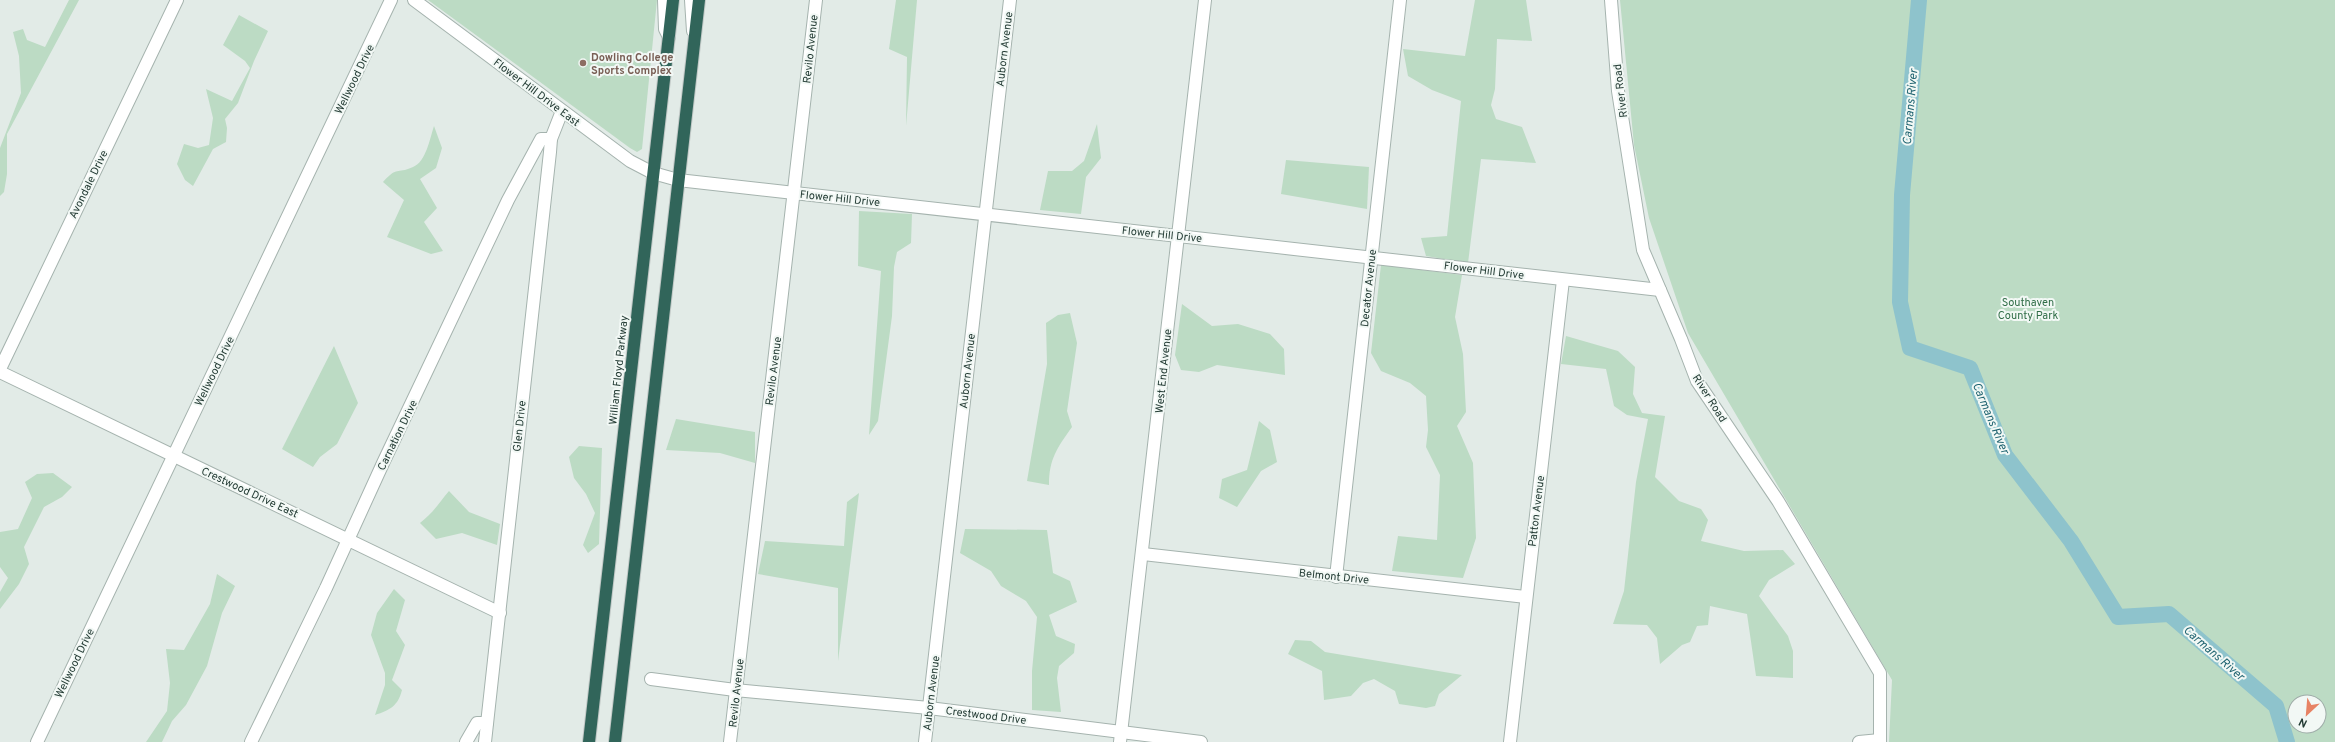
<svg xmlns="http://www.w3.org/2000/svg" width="2335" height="742" viewBox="0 0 2335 742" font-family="Overpass,sans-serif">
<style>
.green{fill:#bcdbc4;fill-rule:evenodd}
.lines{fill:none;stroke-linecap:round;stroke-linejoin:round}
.river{stroke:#8ec3cc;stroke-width:16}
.minor-casing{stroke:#a5b3ae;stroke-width:14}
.highway-casing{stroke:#c1c8c6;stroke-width:14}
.minor{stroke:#fff;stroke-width:12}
.highway{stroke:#31655a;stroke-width:12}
.education-dot{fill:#8d6e63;stroke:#f2f8f5;stroke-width:1.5}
.labels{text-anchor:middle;stroke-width:4;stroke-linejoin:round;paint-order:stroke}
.street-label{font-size:11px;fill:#233b34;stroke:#f2f8f5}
.education-label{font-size:11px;font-weight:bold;fill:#785e54;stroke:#f2f8f5;text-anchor:start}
.park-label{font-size:11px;fill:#316e48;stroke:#f2f8f5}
.water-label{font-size:12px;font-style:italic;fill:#226572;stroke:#f2f8f5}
</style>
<rect width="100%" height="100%" fill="#e2ebe7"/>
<g class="green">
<path d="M 69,0 L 79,0 L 7,134 L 7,174 L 4,192 L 0,196 L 0,148 L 21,93 L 19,56 L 13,32 L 23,29 L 27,40 L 45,47 Z"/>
<path d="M 428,0 L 657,0 L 642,149 L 637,152 L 630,148 Z"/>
<path d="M 896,0 L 917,0 L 906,126 L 907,57 L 889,49 Z"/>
<path d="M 1475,0 L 1526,0 L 1532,41 L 1497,39 L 1495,89 L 1491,105 L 1496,119 L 1522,127 L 1536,163 L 1481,159 L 1468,263 L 1426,256 L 1421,238 L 1447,236 L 1461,101 L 1432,90 L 1408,76 L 1403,49 L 1465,56 Z"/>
<path d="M 1620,0 L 2335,0 L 2335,742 L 1889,742 L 1892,680 L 1688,333 L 1649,218 L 1634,145 ZM 2295,702 L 2319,702 L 2319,726 L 2295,726 Z"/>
<path d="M 239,15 L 268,31 L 254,61 L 238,103 L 225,119 L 227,128 L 226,142 L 213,149 L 193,186 L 185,180 L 177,164 L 184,144 L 198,148 L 209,145 L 213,118 L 206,89 L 232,101 L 250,68 L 245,61 L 223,45 Z"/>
<path d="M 1097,124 L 1101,158 L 1086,177 L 1081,214 L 1040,210 L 1048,171 L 1072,171 L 1084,161 Z"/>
<path d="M 434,126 L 442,148 L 436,168 L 420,179 L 437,208 L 424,222 L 443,251 L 431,254 L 387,237 L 404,200 L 383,182 C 399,165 395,175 413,167 C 426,162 430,138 434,126 Z"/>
<path d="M 1286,160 L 1369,167 L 1367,209 L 1281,194 Z"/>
<path d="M 859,211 L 912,214 L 911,243 L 897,252 L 894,267 L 892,316 L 878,421 L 869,435 L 881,271 L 858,266 Z"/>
<path d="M 1381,265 L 1462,275 L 1455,317 L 1463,354 L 1466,412 L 1457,426 L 1473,463 L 1476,538 L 1463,578 L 1392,571 L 1398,536 L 1437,540 L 1440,475 L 1426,447 L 1428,430 L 1426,396 L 1410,383 L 1381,371 L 1371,353 Z"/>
<path d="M 1182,304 L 1212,326 L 1238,324 L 1270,334 L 1284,349 L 1285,375 L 1217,365 L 1199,372 L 1181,370 L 1175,355 Z"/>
<path d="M 1070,313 L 1077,343 L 1067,411 L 1072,427 C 1057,448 1049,459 1049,485 L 1027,481 L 1047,364 L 1046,323 L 1058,315 Z"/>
<path d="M 1566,336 L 1618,351 L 1635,367 L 1633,394 L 1642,413 L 1665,416 L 1655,477 L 1679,501 L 1701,509 L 1708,520 L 1701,541 L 1744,551 L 1783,550 L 1795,564 L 1769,580 L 1759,596 L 1788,636 L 1793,651 L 1793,678 L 1756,676 L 1747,614 L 1710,606 L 1708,625 L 1697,626 L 1690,642 L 1682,645 L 1660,664 L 1657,638 L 1647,625 L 1613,624 L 1624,591 L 1636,482 L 1648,419 L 1627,415 L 1614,406 L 1606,369 L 1561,364 Z"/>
<path d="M 334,346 L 358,403 L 337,444 L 320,457 L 313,467 L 282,449 Z"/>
<path d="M 676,419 L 755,432 L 755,463 L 720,453 L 666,450 Z"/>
<path d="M 1259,421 L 1270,430 L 1277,462 L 1261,471 L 1237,507 L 1219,498 L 1222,479 L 1247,470 Z"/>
<path d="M 579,446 L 602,448 L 599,544 L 588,553 L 583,545 L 595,513 L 586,494 L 574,478 L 569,457 Z"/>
<path d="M 53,473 L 72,487 L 62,497 L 44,507 L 24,547 L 29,564 L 19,584 L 0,609 L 0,592 L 8,578 L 0,567 L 0,532 L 18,529 L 32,498 L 25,482 L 37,474 Z"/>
<path d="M 449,491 L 469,512 L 500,524 L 497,545 L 462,533 L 436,539 L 420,523 C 434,512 438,504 449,491 Z"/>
<path d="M 859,493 L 838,661 L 838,588 L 758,574 L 765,541 L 844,546 L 847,502 Z"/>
<path d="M 965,529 L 1047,530 L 1053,573 L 1070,581 L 1077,602 L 1049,615 L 1056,636 L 1075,644 L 1074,653 L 1059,666 L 1057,678 L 1061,712 L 1032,710 L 1032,671 L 1037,617 L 1026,601 L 1001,586 L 991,571 L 960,553 Z"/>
<path d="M 217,574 L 235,586 L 222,613 L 207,666 L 186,705 L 172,721 L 162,742 L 146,742 L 167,711 L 170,683 L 166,649 L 184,650 L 210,604 Z"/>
<path d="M 394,589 L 405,600 L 396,631 L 405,645 L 392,680 L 402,690 C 398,706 390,710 375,715 L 385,685 L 385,673 L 371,635 L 377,613 Z"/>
<path d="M 1295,640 L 1311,641 L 1325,652 L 1462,675 L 1439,694 L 1435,706 L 1426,708 L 1399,704 L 1395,691 L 1374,679 L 1363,683 L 1351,696 L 1324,700 L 1322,671 L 1288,654 Z"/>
</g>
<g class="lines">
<path class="river" d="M 1919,0 L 1902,195 L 1900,302 L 1910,348 L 1970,368 L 2005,455 L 2071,541 L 2118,617 L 2169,614 L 2276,706 L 2287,742"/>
<defs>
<g id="minor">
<path d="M 414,0 L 630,161 L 653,173 L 678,180 L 1660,290"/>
<path d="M 664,0 L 665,29 L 669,37"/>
<path d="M 691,0 L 693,31"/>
<path d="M 1611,0 L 1618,91 L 1643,250 L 1681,339 L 1697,381 L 1778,501 L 1880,673 L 1880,742"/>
<path d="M 0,369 L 177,0"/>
<path d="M 0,372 L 500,613"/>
<path d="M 1143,554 L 1526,597"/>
<path d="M 1336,577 L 1400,0"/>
<path d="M 651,679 L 735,690 L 929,708 L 1201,742"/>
<path d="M 37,742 L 391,0"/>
<path d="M 251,742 L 326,588 L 384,461 L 508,200 L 541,139 L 551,139"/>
<path d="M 466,742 L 477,723 L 487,723"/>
<path d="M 485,742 L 550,152 L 551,139 L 562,111"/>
<path d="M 730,742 L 816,0"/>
<path d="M 925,742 L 1010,0"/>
<path d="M 1120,742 L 1205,0"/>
<path d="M 1510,742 L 1563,280"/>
<path d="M 1859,742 L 1880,740"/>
</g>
<g id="highway">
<path d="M 589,742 L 673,0"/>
<path d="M 615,742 L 699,0"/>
</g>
</defs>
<use href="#minor" class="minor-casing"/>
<use href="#highway" class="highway-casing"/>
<use href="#minor" class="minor"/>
<use href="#highway" class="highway"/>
</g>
<circle class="education-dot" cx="583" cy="63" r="4"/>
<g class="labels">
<g class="street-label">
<text transform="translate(810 49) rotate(-84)" y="4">Revilo Avenue</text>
<text transform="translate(1004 49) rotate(-83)" y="4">Auborn Avenue</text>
<text transform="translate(354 79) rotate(-64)" y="4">Wellwood Drive</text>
<text transform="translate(1620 91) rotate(-97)" y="4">River Road</text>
<text transform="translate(537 92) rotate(37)" y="4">Flower Hill Drive East</text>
<text transform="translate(88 184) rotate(-64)" y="4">Avondale Drive</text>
<text transform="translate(840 198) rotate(6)" y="4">Flower Hill Drive</text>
<text transform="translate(1162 234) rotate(6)" y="4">Flower Hill Drive</text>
<text transform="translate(1484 270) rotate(7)" y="4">Flower Hill Drive</text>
<text transform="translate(1368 288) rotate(-84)" y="4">Decator Avenue</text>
<text transform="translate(618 370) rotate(-84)" y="4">William Floyd Parkway</text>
<text transform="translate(214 371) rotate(-64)" y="4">Wellwood Drive</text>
<text transform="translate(773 371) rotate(-83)" y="4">Revilo Avenue</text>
<text transform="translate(967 371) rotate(-84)" y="4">Auborn Avenue</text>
<text transform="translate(1163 371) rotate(-84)" y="4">West End Avenue</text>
<text transform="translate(1710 398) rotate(58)" y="4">River Road</text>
<text transform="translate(519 426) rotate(-84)" y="4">Glen Drive</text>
<text transform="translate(397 435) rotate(-64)" y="4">Carnation Drive</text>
<text transform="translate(250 492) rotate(25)" y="4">Crestwood Drive East</text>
<text transform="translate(1536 511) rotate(-83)" y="4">Patton Avenue</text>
<text transform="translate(1334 576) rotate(6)" y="4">Belmont Drive</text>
<text transform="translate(74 663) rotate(-64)" y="4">Wellwood Drive</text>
<text transform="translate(736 693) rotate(-84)" y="4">Revilo Avenue</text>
<text transform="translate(931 693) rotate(-83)" y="4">Auborn Avenue</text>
<text transform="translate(986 715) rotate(7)" y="4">Crestwood Drive</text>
</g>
<g class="education-label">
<text x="591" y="61">Dowling College<tspan x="591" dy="13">Sports Complex</tspan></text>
</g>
<g class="park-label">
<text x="2028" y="306">Southaven<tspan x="2028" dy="13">County Park</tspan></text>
</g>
<g class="water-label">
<text transform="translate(1910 107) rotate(-85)" y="4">Carmans River</text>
<text transform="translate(1991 418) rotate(67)" y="4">Carmans River</text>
<text transform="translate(2214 653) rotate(41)" y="4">Carmans River</text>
</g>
</g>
<g transform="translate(2307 714) rotate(206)"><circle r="19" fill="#f2f8f5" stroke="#9faca8"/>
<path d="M0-3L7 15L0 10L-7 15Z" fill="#e78364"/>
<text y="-6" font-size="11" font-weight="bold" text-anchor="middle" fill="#233b34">N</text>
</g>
</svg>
